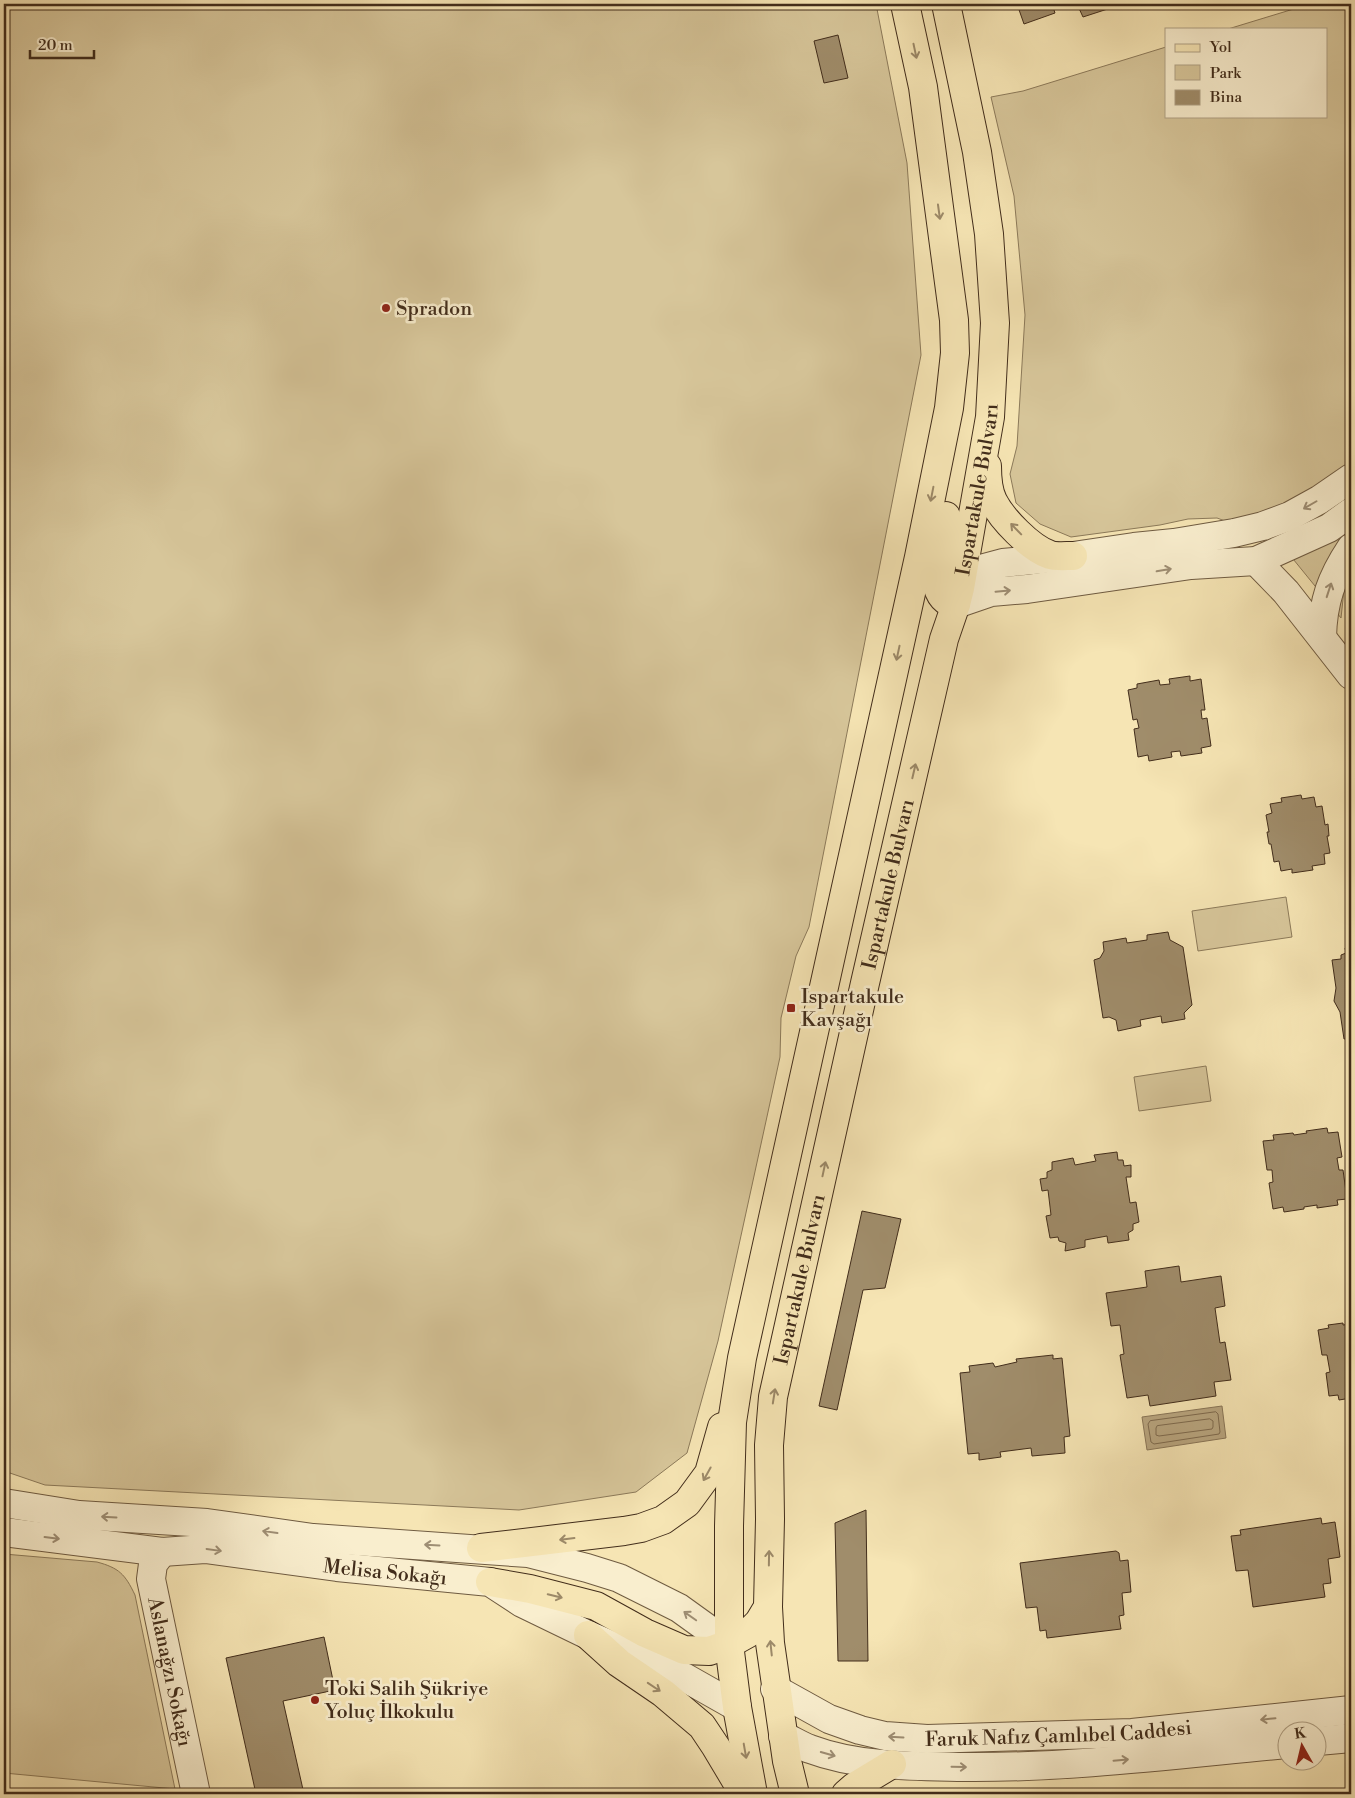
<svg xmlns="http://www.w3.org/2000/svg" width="1355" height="1798" viewBox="0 0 1355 1798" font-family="'Libre Bodoni',serif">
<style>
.green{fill:#d7c69a;stroke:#8c7a5a}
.water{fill:#b9a680;stroke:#897658}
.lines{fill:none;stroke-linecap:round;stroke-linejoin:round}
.shore{stroke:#7e6a4e;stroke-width:1}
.building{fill:#a08d6b;stroke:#422d1b}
.minor-casing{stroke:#6f5b41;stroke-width:30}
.major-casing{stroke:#422d1b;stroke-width:30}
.minor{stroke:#f9eece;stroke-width:28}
.major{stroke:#f6e5b4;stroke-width:28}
.oneway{stroke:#9c8968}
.oneway2{stroke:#9e8e74}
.poi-dot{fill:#8f2418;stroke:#f9eece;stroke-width:2}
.labels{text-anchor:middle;stroke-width:5;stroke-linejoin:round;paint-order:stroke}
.poi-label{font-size:20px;fill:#422d1b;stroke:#f9eece;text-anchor:start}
.street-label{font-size:20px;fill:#422d1b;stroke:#f9eece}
</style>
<rect width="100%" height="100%" fill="#f6e5b4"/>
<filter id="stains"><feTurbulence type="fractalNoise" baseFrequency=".004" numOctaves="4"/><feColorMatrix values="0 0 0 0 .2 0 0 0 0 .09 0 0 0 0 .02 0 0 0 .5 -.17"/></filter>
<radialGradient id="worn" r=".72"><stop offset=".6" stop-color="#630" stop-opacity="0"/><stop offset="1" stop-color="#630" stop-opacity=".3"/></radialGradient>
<g class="green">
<path d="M 4,4 L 876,4 L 907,163 L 921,355 L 809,927 L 796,956 L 781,1018 L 780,1057 L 718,1341 L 687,1453 L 636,1492 L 519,1510 L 45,1485 L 4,1471 Z"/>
<path d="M 1310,4 L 1351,4 L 1351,578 L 1344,590 L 1341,618 L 1289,554 L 1252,531 L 1217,518 L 1188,519 L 1160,525 L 1071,537 L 1040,524 L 1016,503 L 1010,474 L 1017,446 L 1025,315 L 1014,196 L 991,97 L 1023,91 L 1166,47 L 1166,116 L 1326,116 L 1326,29 L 1228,29 Z"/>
<path d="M 1286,897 L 1292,937 L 1198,951 L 1192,911 Z"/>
<path d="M 1206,1066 L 1211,1101 L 1139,1111 L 1134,1077 Z"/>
<path d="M 4,1554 L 97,1562 C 119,1568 125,1574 135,1595 L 175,1789 L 4,1773 Z"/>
</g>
<path class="water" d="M 1222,1406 L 1226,1438 L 1147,1450 L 1142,1417 Z"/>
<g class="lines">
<g class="shore">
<path d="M 1216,1412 L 1218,1414 L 1220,1432 L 1219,1434 L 1154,1444 L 1151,1442 L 1148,1424 L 1150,1421 Z"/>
<path d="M 1210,1419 L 1213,1421 L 1213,1427 L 1212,1429 L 1159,1436 L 1156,1435 L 1156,1428 L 1157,1426 Z"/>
</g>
</g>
<g class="building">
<path d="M 1017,4 L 1052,4 L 1055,13 L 1024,24 Z"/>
<path d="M 1077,4 L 1123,4 L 1083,17 Z"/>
<path d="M 838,35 L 848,78 L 824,83 L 814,41 Z"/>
<path d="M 1190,676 L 1190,681 L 1201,679 L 1205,710 L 1201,710 L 1202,719 L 1207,718 L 1211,746 L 1201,748 L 1202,753 L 1181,756 L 1180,751 L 1171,752 L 1172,757 L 1149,761 L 1148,755 L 1138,757 L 1134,729 L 1139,728 L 1137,719 L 1133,720 L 1128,690 L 1137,688 L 1137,684 L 1159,680 L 1160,685 L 1170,684 L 1169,679 Z"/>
<path d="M 1301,795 L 1302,799 L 1314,797 L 1316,807 L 1322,806 L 1325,825 L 1328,824 L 1329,836 L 1327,836 L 1330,853 L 1324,854 L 1325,864 L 1312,866 L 1313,870 L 1292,873 L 1292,869 L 1281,871 L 1279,861 L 1274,862 L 1271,844 L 1269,844 L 1267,832 L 1269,832 L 1266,815 L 1272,813 L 1270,804 L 1282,802 L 1281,798 Z"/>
<path d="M 1168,932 L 1170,940 L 1183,947 L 1192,1005 L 1184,1013 L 1185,1019 L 1162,1023 L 1161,1016 L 1140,1020 L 1141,1026 L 1118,1031 L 1116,1020 L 1109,1017 L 1103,1018 L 1094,960 L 1100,958 L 1104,951 L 1103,942 L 1126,938 L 1127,943 L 1147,940 L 1147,935 Z"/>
<path d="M 1351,947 L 1351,1038 L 1344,1039 L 1340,1012 L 1334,1001 L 1336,988 L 1332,960 L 1341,959 L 1341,955 L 1346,953 L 1345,948 Z"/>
<path d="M 1327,1128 L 1328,1133 L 1338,1132 L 1342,1157 L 1337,1158 L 1339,1170 L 1343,1170 L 1347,1199 L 1337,1200 L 1338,1205 L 1317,1208 L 1317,1205 L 1304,1207 L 1304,1209 L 1284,1212 L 1283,1207 L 1273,1209 L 1269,1183 L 1273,1182 L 1272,1170 L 1267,1170 L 1263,1141 L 1274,1140 L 1273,1135 L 1293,1133 L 1294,1135 L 1307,1133 L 1306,1131 Z"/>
<path d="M 1117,1152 L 1118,1160 L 1123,1160 L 1124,1166 L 1131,1165 L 1131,1177 L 1126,1177 L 1130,1203 L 1136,1202 L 1139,1222 L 1133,1224 L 1133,1230 L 1128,1233 L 1129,1240 L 1108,1243 L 1107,1236 L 1085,1240 L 1085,1247 L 1065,1251 L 1066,1243 L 1059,1241 L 1058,1237 L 1050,1238 L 1046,1216 L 1051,1215 L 1048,1190 L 1042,1191 L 1040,1179 L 1047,1178 L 1047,1172 L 1052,1170 L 1052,1162 L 1073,1158 L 1075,1165 L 1096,1161 L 1094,1155 Z"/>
<path d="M 862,1211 L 901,1219 L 885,1288 L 863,1290 L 837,1410 L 819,1406 Z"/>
<path d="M 1179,1266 L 1181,1282 L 1221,1276 L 1225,1306 L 1215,1308 L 1220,1343 L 1225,1342 L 1231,1380 L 1214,1382 L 1216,1396 L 1150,1406 L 1148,1395 L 1127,1398 L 1120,1355 L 1124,1354 L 1120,1325 L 1111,1326 L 1106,1293 L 1147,1287 L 1145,1271 Z"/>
<path d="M 1343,1323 L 1343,1325 L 1351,1324 L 1351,1398 L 1339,1400 L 1338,1395 L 1329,1396 L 1326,1373 L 1330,1372 L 1327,1355 L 1322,1355 L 1318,1330 L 1329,1328 L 1328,1325 Z"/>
<path d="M 1053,1355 L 1053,1359 L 1062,1358 L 1070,1436 L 1064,1437 L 1065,1453 L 1032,1456 L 1031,1448 L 1000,1452 L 1001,1457 L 979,1460 L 979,1453 L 968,1454 L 960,1373 L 970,1372 L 969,1366 L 993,1363 L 995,1367 L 1017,1362 L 1016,1359 Z"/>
<path d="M 866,1510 L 868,1661 L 838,1661 L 835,1523 Z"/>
<path d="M 1321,1518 L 1322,1524 L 1335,1522 L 1340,1557 L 1328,1559 L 1331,1583 L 1323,1584 L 1325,1597 L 1253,1607 L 1248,1570 L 1236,1571 L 1231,1536 L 1241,1535 L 1240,1530 Z"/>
<path d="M 1116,1551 L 1119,1553 L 1120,1561 L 1128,1560 L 1131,1592 L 1122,1593 L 1124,1615 L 1119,1616 L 1121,1629 L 1047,1638 L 1046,1630 L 1040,1631 L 1037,1607 L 1026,1608 L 1020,1563 Z"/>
<path d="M 324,1637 L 335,1690 L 283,1701 L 304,1794 L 256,1794 L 226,1658 Z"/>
</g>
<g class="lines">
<defs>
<g id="minor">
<path d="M 1256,561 L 1286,592 L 1351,675"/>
<path d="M 962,574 L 1003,563 L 1073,556 L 1134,547 L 1174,543 L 1234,533 L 1263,526 L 1290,516 L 1319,500 L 1351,478"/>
<path d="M 956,604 L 991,592 L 1027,589 L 1191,565 L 1256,561 L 1329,528 L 1351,512"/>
<path d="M 1322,637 C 1323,601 1331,578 1351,548"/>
<path d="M 4,1503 L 79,1515 L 207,1523 L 313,1538 L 528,1553 L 587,1568 L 619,1578 L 679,1608 L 729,1644"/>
<path id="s1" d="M 4,1532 L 162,1552 L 205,1549 L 337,1567 L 490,1582 L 522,1603 L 588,1635 L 684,1677 L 737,1707"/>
<path id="s2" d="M 162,1552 L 153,1564 L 151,1579 L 196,1794"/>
<path id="s3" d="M 775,1689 L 829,1719 L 860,1730 L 885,1736 L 927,1739 L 1132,1733 L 1351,1710"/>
<path d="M 783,1736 C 792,1740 801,1746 810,1749 C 858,1767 913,1766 964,1767 C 1072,1768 1180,1754 1288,1744"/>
<path d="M 1318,1741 L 1351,1738"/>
</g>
<g id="major">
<path d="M 987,466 C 987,477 988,491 993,501 C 1002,519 1030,548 1050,555 C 1056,557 1066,556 1073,556"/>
<path d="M 946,516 L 936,580 C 938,592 942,602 956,604"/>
<path d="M 481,1548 L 624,1531 L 641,1528 L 663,1520 L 687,1503 L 709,1473 L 722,1427"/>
<path d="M 490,1582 L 530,1589 L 596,1606 L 645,1633 L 684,1650 L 709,1651 L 729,1644 L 747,1634 L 759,1622 L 768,1607"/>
<path d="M 588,1635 L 619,1663 L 663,1693 L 702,1726 L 716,1747 L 744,1794"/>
<path d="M 753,1794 L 737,1707 L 729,1644 L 729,1526 L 732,1422 L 742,1358 L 919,557 L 949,408 L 955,353 L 954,320 L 923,87 L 905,4"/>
<path id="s4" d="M 795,1794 L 787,1761 L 770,1643 L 768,1607 L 770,1519 L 769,1445 L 773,1397 L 865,983 L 944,639 L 956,604 L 960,588 L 990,417 L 995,323 L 989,234 L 977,152 L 946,4"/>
<path d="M 846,1794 L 854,1787 L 892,1764"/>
</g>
</defs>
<use href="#minor" class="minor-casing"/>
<use href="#major" class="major-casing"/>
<use href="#minor" class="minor"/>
<use href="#major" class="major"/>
</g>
<defs><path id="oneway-shaft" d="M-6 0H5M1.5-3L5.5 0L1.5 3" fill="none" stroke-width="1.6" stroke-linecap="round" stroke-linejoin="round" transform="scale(1.25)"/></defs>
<g class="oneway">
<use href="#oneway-shaft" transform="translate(915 51) rotate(78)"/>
<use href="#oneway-shaft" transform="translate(939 212) rotate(82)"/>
<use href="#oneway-shaft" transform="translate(932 494) rotate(101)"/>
<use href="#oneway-shaft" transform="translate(1016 529) rotate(-134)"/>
<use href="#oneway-shaft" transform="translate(898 653) rotate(102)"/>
<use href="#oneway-shaft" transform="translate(914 771) rotate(-77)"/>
<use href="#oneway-shaft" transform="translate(824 1169) rotate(-78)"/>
<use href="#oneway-shaft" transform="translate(774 1396) rotate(-81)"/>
<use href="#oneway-shaft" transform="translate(707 1474) rotate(119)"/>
<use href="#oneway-shaft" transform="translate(567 1539) rotate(173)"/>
<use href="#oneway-shaft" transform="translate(769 1558) rotate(-89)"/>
<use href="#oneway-shaft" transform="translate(555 1596) rotate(14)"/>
<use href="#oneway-shaft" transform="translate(771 1648) rotate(-96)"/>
<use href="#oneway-shaft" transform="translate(654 1687) rotate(34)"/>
<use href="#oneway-shaft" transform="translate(745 1751) rotate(80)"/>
</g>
<g class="oneway2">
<use href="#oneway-shaft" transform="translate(1310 505) rotate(150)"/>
<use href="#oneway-shaft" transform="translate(1164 570) rotate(-10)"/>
<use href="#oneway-shaft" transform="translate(1329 590) rotate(-72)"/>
<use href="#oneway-shaft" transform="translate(1003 591) rotate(-5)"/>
<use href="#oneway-shaft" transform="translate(109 1517) rotate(-177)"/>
<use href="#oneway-shaft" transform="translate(270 1532) rotate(-172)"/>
<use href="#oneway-shaft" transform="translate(52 1538) rotate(7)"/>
<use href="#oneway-shaft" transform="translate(432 1545) rotate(-177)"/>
<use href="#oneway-shaft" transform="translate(214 1550) rotate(8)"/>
<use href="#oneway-shaft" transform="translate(690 1616) rotate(-145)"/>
<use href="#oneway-shaft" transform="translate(1268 1719) rotate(174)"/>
<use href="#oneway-shaft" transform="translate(896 1737) rotate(-177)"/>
<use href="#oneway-shaft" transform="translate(828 1754) rotate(16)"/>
<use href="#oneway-shaft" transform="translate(1121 1760) rotate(-5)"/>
<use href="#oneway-shaft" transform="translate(959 1767) rotate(1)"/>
</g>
<g class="poi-dot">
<circle cx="386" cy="308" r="5"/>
<rect x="786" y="1003" width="10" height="10" rx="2.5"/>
<circle cx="315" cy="1700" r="5"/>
</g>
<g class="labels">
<g class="poi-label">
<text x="396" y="315">Spradon</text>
<text x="801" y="1003">Ispartakule<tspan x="801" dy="23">Kavşağı</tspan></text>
<text x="325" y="1695">Toki Salih Şükriye<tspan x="325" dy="23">Yoluç İlkokulu</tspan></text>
</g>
<g class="street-label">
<text dy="7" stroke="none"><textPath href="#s4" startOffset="1330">Ispartakule Bulvarı</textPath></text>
<text dy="7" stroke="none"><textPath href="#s4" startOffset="925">Ispartakule Bulvarı</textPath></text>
<text dy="7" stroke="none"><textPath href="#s4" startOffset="520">Ispartakule Bulvarı</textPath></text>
<text dy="7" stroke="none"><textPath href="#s1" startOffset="384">Melisa Sokağı</textPath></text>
<text dy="7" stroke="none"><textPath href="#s2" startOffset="125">Aslanağzı Sokağı</textPath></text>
<text dy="7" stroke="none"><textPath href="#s3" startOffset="294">Faruk Nafız Çamlıbel Caddesi</textPath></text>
</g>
</g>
<rect width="1355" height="1798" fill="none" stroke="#f6e5b4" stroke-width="20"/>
<rect x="5" y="5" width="1345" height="1788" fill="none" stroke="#422d1b" stroke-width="2.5"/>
<rect x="10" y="10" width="1335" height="1778" fill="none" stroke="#422d1b"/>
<rect x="1165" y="28" width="162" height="90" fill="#f9eece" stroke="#b0a186"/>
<rect x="1175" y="44" width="25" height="8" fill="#f6e5b4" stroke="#b0a186"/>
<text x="1210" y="52" font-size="15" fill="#422d1b">Yol</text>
<rect x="1175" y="65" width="25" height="15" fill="#d7c69a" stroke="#b0a186"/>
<text x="1210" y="78" font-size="15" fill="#422d1b">Park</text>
<rect x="1175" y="90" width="25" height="15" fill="#a08d6b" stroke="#b0a186"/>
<text x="1210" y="102" font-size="15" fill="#422d1b">Bina</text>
<g transform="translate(1302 1746) rotate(352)"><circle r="24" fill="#f9eece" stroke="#b0a186"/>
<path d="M0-4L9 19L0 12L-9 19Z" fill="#8f2418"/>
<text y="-8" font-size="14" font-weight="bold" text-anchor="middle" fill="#422d1b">K</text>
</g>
<path d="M30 50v8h64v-8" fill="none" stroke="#422d1b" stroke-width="2.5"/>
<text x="38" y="50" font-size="15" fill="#422d1b" stroke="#f9eece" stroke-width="4" paint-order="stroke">20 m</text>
<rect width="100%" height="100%" filter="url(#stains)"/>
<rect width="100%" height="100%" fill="url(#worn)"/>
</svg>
